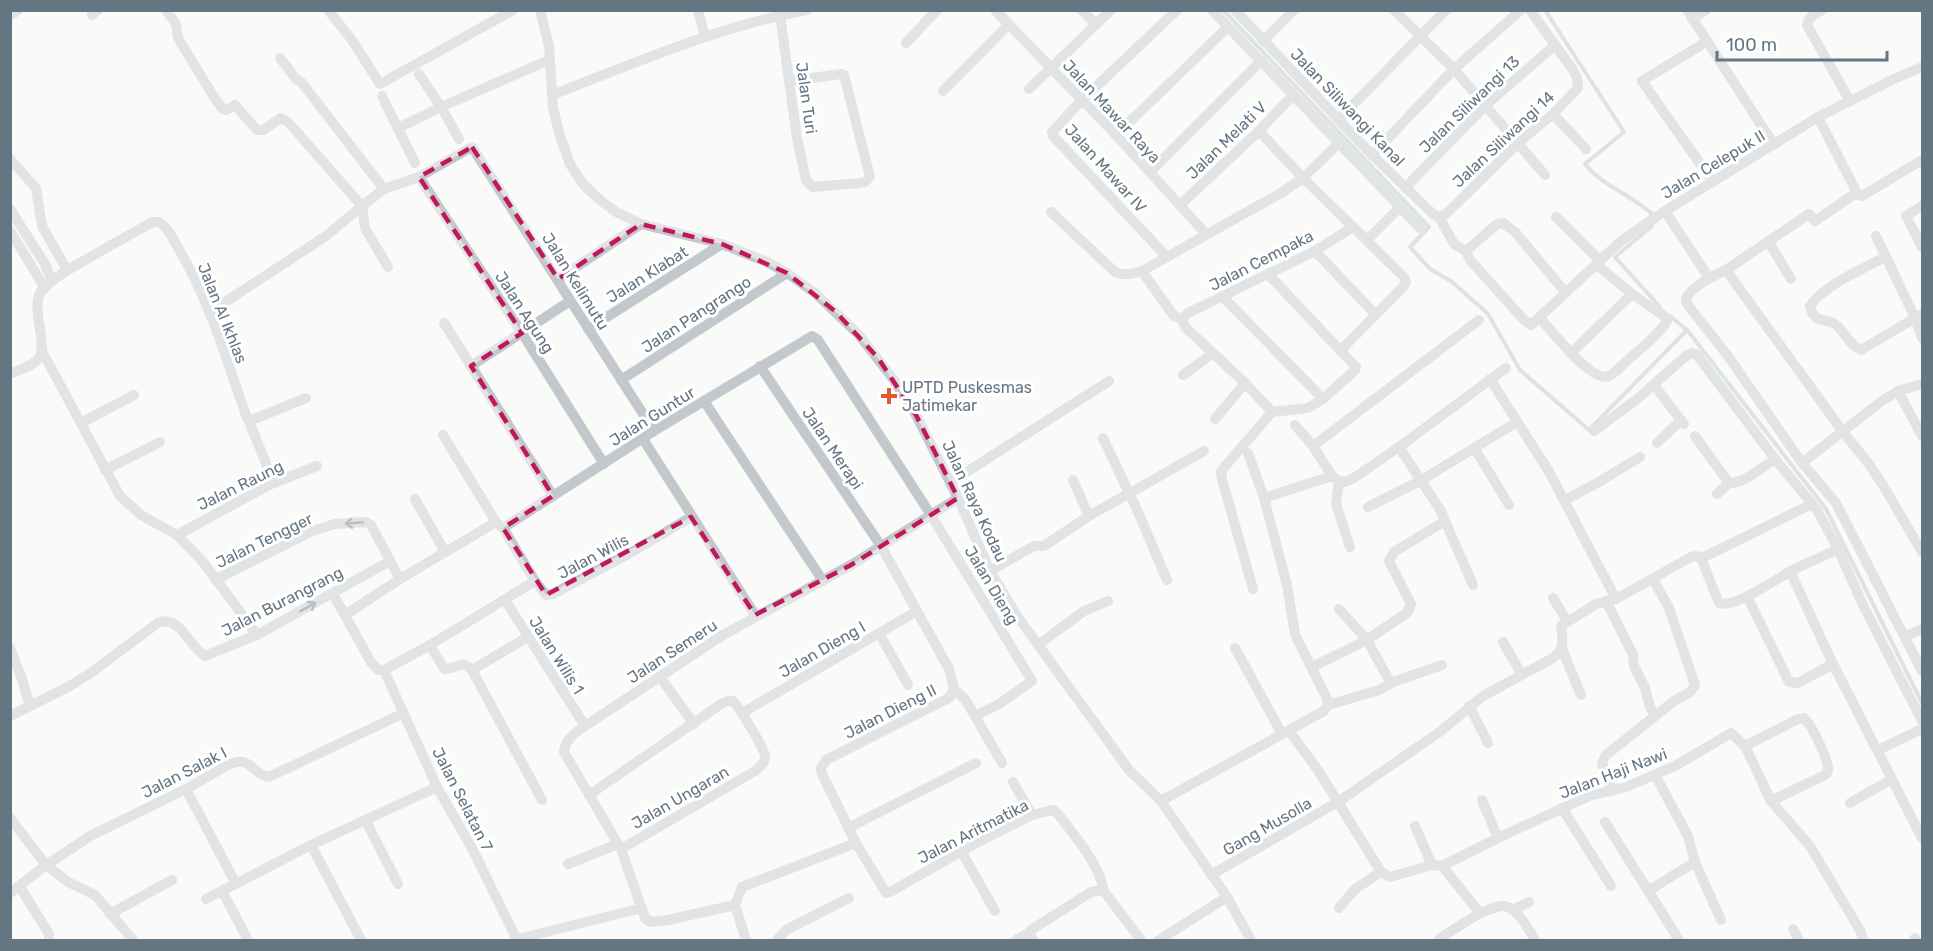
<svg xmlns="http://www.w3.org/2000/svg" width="1933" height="951" viewBox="0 0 1933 951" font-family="Rubik,sans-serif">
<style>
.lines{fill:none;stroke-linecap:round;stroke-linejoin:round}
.stream{stroke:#bbc7cb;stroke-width:4}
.minor{stroke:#c3c8cc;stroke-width:10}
.oneway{stroke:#6a7a87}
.marked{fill:none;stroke:#c2185b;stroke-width:4.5;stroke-dasharray:12 8;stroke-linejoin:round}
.poi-dot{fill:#e4572e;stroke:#fff;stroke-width:2}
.labels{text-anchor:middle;stroke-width:6;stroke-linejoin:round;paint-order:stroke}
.street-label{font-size:16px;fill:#657683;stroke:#fff}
.poi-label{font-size:16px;fill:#657683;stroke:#fff;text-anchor:start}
</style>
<rect width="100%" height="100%" fill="#fafaf8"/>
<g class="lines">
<g class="stream">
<path d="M 1223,10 L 1429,227 L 1410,247 L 1430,269 L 1451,281 L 1488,314 L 1520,370 L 1589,430 L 1687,330"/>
<path d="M 1545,10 L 1624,132 L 1585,164 C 1603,187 1635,196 1655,217"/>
<path d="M 1652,226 L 1615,257 L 1660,307"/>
<path d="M 1670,316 L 1687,330 L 1826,509 L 1922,703"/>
</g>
<g class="minor">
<path d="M 166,10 L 176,24 L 178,38 L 212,94 L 222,108 L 226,110 L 235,105 L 257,130 L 263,130 L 281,118 L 288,122 L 362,206 L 326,236 L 210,312"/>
<path d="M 328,10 L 352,40 L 380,84 L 513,10"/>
<path d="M 540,10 L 549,46 L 553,108 L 560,136 L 570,164 L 583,184 L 601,201 L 618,213 L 641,224 L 722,244 L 767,262 L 787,273 L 815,293 L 859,335 L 894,380 L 916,415 L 958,498 L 990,571 L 1020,620 L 1129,770 L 1161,801 L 1227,897 L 1251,940"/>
<path d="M 698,10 L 705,37"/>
<path d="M 995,10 L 1116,135 L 1206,234"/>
<path d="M 1082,10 L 1096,25"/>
<path d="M 1212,10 L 1420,228"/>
<path d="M 1235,10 L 1372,155 L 1433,214 L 1439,217 L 1445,215 L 1518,143 L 1553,114 L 1578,88 L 1577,78 L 1573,70 L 1530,10"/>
<path d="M 1394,10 L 1454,69 L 1545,175"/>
<path d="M 1687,10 L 1774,145"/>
<path d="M 1822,10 C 1815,14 1808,17 1807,25 L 1850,101"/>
<path d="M 92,15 L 98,10"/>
<path d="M 780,15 L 797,138 L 806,180 L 812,187 L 861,183 L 865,182 L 870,177 L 844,75 L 841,74 L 790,81"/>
<path d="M 10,16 L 18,10"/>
<path d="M 1692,19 L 1706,10"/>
<path d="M 1263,41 L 1294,10"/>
<path d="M 1706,42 L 1642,81 L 1713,182"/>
<path d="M 906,43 L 937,10"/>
<path d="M 280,58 L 296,79 L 302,83 L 384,189"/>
<path d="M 419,74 L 441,107 L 459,139"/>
<path d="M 1029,89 L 1111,10"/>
<path d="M 943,91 L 1008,25"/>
<path d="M 552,95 C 635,63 719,26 807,10"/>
<path d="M 382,96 L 415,163"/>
<path d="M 1553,114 L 1586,149"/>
<path d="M 1818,117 L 1858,195 L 1862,196 L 1922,160"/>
<path d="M 1338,120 L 1446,10"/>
<path d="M 398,128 L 441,107 L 549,60"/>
<path d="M 1259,131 L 1303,178 L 1404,277 L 1406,282 L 1403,287 L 1340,351"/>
<path d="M 1116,135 L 1228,27"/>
<path d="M 1372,155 L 1454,69 L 1521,10"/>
<path d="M 10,159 L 36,188 L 42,226 L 67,270"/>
<path d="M 1150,172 L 1261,61"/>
<path d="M 419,177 L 522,333 L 604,464"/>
<path d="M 1405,188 L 1486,105 L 1555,45"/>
<path d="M 1180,205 L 1259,131 L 1293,95"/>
<path d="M 1922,206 L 1906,216 L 1922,247"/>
<path d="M 10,209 L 45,264 L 52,281"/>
<path d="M 1665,211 L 1709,278"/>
<path d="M 1051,212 L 1115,272 C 1125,276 1132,274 1142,271 L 1281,193 L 1303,178 L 1339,143"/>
<path d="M 1439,217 L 1454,244 L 1466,251"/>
<path d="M 1556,217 L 1600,261"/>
<path d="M 10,231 L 45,288"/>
<path d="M 1876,236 L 1915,318 L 1922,338"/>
<path d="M 1367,240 L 1400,207"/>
<path d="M 1768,241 L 1791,279"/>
<path d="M 1315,251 L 1375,314"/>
<path d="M 1166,256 L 1053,136 L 1052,132 L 1082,100 L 1177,10"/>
<path d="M 1885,257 C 1863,269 1824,285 1810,306 C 1815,326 1825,316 1836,325 C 1846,333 1849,345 1861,350 L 1922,314"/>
<path d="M 388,267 L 365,228 L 362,206 L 384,189 L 419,177 L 472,147 L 654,431"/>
<path d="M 1726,270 L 1809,214 L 1815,221 L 1856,193"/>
<path d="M 1142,271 L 1174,316 L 1182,319"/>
<path d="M 1268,274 L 1356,367 L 1355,370 L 1323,399 L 1308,408 L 1272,412"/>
<path d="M 558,279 L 641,224"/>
<path d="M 1566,293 L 1515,232 L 1503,223 L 1497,224 L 1466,251 L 1470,260 L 1523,319 L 1531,325 L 1621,241 L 1665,211 L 1818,117 L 1896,78 L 1922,67"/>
<path d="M 1223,297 L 1323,399"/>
<path d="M 1540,318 C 1552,331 1592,384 1609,376 C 1617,372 1624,363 1631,357 C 1644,346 1658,335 1667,321 L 1667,318 L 1632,294 L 1596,264"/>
<path d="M 1182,319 L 1188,313 L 1315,251 L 1353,227"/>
<path d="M 1182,319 L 1185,327 L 1245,383 L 1272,412"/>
<path d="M 444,323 L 553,496"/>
<path d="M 588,329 L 722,244"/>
<path d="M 42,351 L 120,496 L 141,515 L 177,535 L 204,563 L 257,635"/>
<path d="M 1571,353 L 1632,294"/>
<path d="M 471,366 L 570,301"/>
<path d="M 760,366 L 881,546 L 949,669 L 954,689 L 949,698 L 826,760 L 821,768 L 822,774 L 856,843 L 886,893 L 892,891 L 978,842 L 1032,815 L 1053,810 L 1058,814 C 1072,832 1102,868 1103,890"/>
<path d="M 10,374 C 19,370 33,366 39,358 C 49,346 29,306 42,290 C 52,279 67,270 80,263 C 104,249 129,235 153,222 L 159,222 C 169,228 174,241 180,251 C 210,303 227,361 247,418 L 252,420 L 306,398"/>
<path d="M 1183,375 L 1213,353"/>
<path d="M 1490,379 L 1548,470 L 1616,599"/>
<path d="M 621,380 L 787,273"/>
<path d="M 1654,385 L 1684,424"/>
<path d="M 1898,391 L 1922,436"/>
<path d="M 704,401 L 823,581"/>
<path d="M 248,419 L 274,483"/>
<path d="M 1215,419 L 1245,383"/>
<path d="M 81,423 L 134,395"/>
<path d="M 1295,425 L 1313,446 L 1332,476 L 1339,481 L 1345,482 L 1354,478 L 1399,447 L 1506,368"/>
<path d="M 1594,431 L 1636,400 L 1686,356 L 1692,353 L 1697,355 L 1775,459 L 1817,510 L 1838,549 L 1863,605 L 1922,721"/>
<path d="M 443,435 L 496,522 L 503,528 L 535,581 L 546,595 L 553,594 L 632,552 L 691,517"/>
<path d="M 1695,436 L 1729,483 C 1744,484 1762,467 1775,459"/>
<path d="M 1103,438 L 1138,512 L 1167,580"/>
<path d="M 643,439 L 755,615"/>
<path d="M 1657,443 L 1681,420"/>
<path d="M 1313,446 L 1479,320"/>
<path d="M 1475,449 L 1509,505"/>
<path d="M 1802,463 L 1883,400 L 1898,391 L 1922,384"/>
<path d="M 105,470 L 160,442"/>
<path d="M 1073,480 L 1089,516"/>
<path d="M 1339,481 L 1336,504 L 1350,547"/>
<path d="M 951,482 L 1109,381"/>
<path d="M 1717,494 L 1729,483"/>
<path d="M 1264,498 L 1332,476"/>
<path d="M 415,499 L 445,552"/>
<path d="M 1565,500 L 1599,482 L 1640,457"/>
<path d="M 1368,507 L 1420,481 L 1517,422"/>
<path d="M 1445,521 L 1473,585"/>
<path d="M 503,528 L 654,431 L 812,336 L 818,340 L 931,515 L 1032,681 L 999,704 L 975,716"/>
<path d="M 177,535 L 271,484 L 317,466"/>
<path d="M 1922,552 L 1884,487 L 1869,464 L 1843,432 L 1726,270 C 1713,276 1693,285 1686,299 L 1687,304 L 1728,356 L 1802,463 L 1836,503 L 1922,671"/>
<path d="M 1701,558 L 1719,603 C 1734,609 1776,579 1791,571 C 1806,563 1822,557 1838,549"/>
<path d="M 990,571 L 1034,546 L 1044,546 L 1089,516 L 1204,451"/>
<path d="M 1790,571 L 1833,664 L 1922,838"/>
<path d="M 215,580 L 310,532 L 335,524 L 366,522 L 371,525 L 400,579"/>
<path d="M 1253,589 L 1222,479 L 1221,471 L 1272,412"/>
<path d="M 333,594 L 371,662 L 378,670 L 384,670"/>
<path d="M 1747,596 L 1789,682 L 1798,683 L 1833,664"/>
<path d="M 1553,598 L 1567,621"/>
<path d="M 505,600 L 585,726"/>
<path d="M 1606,601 L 1633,655 L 1634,666 L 1645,688 L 1650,707 L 1655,716"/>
<path d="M 345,615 L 400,579 L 496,522"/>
<path d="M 879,633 L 908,685"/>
<path d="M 1906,636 L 1922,629"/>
<path d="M 1503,642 L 1522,675"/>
<path d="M 430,645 L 444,669 C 457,670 459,658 472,670 L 542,800"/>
<path d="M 1038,645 L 1084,611 L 1108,601"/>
<path d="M 10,648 L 22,679 L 30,706"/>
<path d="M 1235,648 L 1282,734"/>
<path d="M 1562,649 L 1581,695"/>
<path d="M 1312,667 L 1367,640 L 1408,612 L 1411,604 L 1389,561 L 1394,552 L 1445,521 L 1441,511 L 1399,447"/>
<path d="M 384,670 L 437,787 L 473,850 L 517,940"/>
<path d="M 384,670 L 430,645 L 535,581"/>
<path d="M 472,670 L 528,637"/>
<path d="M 660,677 L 694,724"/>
<path d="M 1393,682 L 1442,665"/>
<path d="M 954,689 L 965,699 L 1002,763"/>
<path d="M 1328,705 L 1379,690 L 1393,682 L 1388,678 L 1367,640 L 1339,609"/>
<path d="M 1469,706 L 1488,743"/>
<path d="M 742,713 L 917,611"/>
<path d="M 10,716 L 70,686 L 92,672 L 159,622 C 181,616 189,647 205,656 L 257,635 L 390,561"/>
<path d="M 1289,731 L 1318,770 L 1381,872 L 1390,877 L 1432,865 L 1442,866 L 1480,913 C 1487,911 1495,906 1503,906 C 1517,906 1529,930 1535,940"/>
<path d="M 1745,746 L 1796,720 L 1804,718 C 1812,725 1829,760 1828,771 L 1825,775 L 1771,801"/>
<path d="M 1878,750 L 1922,729"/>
<path d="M 1013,782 L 1032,815"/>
<path d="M 186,789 L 236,884"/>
<path d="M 1612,791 L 1602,763 L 1606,755 L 1674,701 L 1690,692 L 1695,685 L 1669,608 L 1653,579"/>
<path d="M 589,795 L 721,704 L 728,701 L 733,701 C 740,709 763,746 765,756 C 766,763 759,767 755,771 L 621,849"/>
<path d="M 1482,800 L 1498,838"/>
<path d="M 1161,801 L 1324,711 L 1328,705 L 1327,699 L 1295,634 L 1287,585 L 1264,498 L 1248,453"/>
<path d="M 1850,803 L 1892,779"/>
<path d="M 1562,808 L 1611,886"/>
<path d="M 10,818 L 46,865 L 68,882 L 95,895 L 133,940"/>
<path d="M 366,821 L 398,884"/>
<path d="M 1605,822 L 1679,940"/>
<path d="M 1415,826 L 1432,865"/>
<path d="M 848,828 L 976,763"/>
<path d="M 311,845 L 361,940"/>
<path d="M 961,851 L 995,911"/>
<path d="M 1695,862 L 1721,920"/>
<path d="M 568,864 L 618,844"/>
<path d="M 1442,866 L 1498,838 L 1589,796 L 1626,787 L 1675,766 L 1731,733 L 1745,746 L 1771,801 L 1810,846 L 1861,932 L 1863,940"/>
<path d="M 1211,875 L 1338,802 L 1441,731 L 1483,696 L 1553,658 C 1565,648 1563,640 1561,626 L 1596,604 L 1616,599 L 1691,557 L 1696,556 L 1701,558 L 1706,556 L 1812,504"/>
<path d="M 20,887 L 49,934 L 49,940"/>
<path d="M 222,891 L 248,940"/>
<path d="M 1648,891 L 1695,862 L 1688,836 L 1655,775"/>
<path d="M 10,893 L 46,865 L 92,835 L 186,789 L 230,764 C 251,755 252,775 269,777 L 404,713"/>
<path d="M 206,899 L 311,845 L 437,787"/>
<path d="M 735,905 L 668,920 L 650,922 L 645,918 L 621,849 L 564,752 C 565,739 575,733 585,726 L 723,635 L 851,565 L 958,498"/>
<path d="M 735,905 L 742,887 L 856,843"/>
<path d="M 735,905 L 746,940"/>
<path d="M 1339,908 L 1355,889 L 1381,872"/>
<path d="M 1512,910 L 1529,902"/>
<path d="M 110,914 L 172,880"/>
<path d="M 1793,929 L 1799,940"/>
<path d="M 1440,938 L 1480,913"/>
<path d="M 1915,938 L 1916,940"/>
<path d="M 514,940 L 642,908"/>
<path d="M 777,940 L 786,930 L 849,898"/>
<path d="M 1016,940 L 1030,932"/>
<path d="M 1033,940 L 1030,934 L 1031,930 L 1091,892 L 1103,890 L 1141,940"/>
<path d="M 1159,940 L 1227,897"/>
</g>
</g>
<defs><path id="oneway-shaft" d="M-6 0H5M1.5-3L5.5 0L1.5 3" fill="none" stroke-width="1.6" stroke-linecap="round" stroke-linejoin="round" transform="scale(1.5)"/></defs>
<g class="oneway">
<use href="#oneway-shaft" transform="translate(354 523) rotate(176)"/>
<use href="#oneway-shaft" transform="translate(308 607) rotate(-29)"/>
</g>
<path d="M0 0H1933V951H0ZM 472,147 L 558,279 L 641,224 L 722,244 L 787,273 L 836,312 L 878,358 L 916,415 L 958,498 L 851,565 L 755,615 L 691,517 L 546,595 L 503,528 L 553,496 L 471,366 L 522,333 L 419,177 Z" fill="#fafaf8" fill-opacity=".55" fill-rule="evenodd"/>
<path class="marked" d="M 472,147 L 558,279 L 641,224 L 722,244 L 787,273 L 836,312 L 878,358 L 916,415 L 958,498 L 851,565 L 755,615 L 691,517 L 546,595 L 503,528 L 553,496 L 471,366 L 522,333 L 419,177 Z"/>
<path class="poi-dot" d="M886 387h6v6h6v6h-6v6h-6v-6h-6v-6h6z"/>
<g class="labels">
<g class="street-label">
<text transform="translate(807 98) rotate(82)" y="6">Jalan Turi</text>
<text transform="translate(1469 104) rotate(-44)" y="6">Jalan Siliwangi 13</text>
<text transform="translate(1348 107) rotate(46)" y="6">Jalan Siliwangi Kanal</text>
<text transform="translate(1112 111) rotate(47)" y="6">Jalan Mawar Raya</text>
<text transform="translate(1503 139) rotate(-43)" y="6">Jalan Siliwangi 14</text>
<text transform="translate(1226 140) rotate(-44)" y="6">Jalan Melati V</text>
<text transform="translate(1713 164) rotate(-31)" y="6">Jalan Celepuk II</text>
<text transform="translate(1106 168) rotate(48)" y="6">Jalan Mawar IV</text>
<text transform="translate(1261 260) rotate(-27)" y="6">Jalan Cempaka</text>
<text transform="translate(647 274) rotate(-32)" y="6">Jalan Klabat</text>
<text transform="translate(576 281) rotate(58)" y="6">Jalan Kelimutu</text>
<text transform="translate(525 312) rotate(57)" y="6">Jalan Agung</text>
<text transform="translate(223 313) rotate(68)" y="6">Jalan Al Ikhlas</text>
<text transform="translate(696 314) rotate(-33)" y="6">Jalan Pangrango</text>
<text transform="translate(652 416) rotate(-32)" y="6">Jalan Guntur</text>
<text transform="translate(833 448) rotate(56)" y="6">Jalan Merapi</text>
<text transform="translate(240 485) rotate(-26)" y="6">Jalan Raung</text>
<text transform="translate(975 501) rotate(65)" y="6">Jalan Raya Kodau</text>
<text transform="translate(264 540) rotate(-26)" y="6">Jalan Tengger</text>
<text transform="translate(593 556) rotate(-28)" y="6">Jalan Wilis</text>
<text transform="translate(992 585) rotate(59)" y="6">Jalan Dieng</text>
<text transform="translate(282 601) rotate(-27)" y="6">Jalan Burangrang</text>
<text transform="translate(822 649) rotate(-30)" y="6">Jalan Dieng I</text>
<text transform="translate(672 651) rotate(-33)" y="6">Jalan Semeru</text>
<text transform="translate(557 655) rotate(58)" y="6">Jalan Wilis 1</text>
<text transform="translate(890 711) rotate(-27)" y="6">Jalan Dieng II</text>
<text transform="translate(184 772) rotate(-27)" y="6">Jalan Salak I</text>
<text transform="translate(1613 773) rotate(-21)" y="6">Jalan Haji Nawi</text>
<text transform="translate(680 797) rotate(-30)" y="6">Jalan Ungaran</text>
<text transform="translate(463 799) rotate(63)" y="6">Jalan Selatan 7</text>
<text transform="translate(1267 826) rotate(-30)" y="6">Gang Musolla</text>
<text transform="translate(973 831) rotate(-27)" y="6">Jalan Aritmatika</text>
</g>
<g class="poi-label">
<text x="902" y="393">UPTD Puskesmas<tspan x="902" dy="18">Jatimekar</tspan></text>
</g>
</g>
<rect width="1933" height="951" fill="none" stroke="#657683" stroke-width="24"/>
<path d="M1717 51v9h170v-9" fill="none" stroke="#657683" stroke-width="3"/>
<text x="1726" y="51" font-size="18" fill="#657683" stroke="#ffffff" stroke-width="4.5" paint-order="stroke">100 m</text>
</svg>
